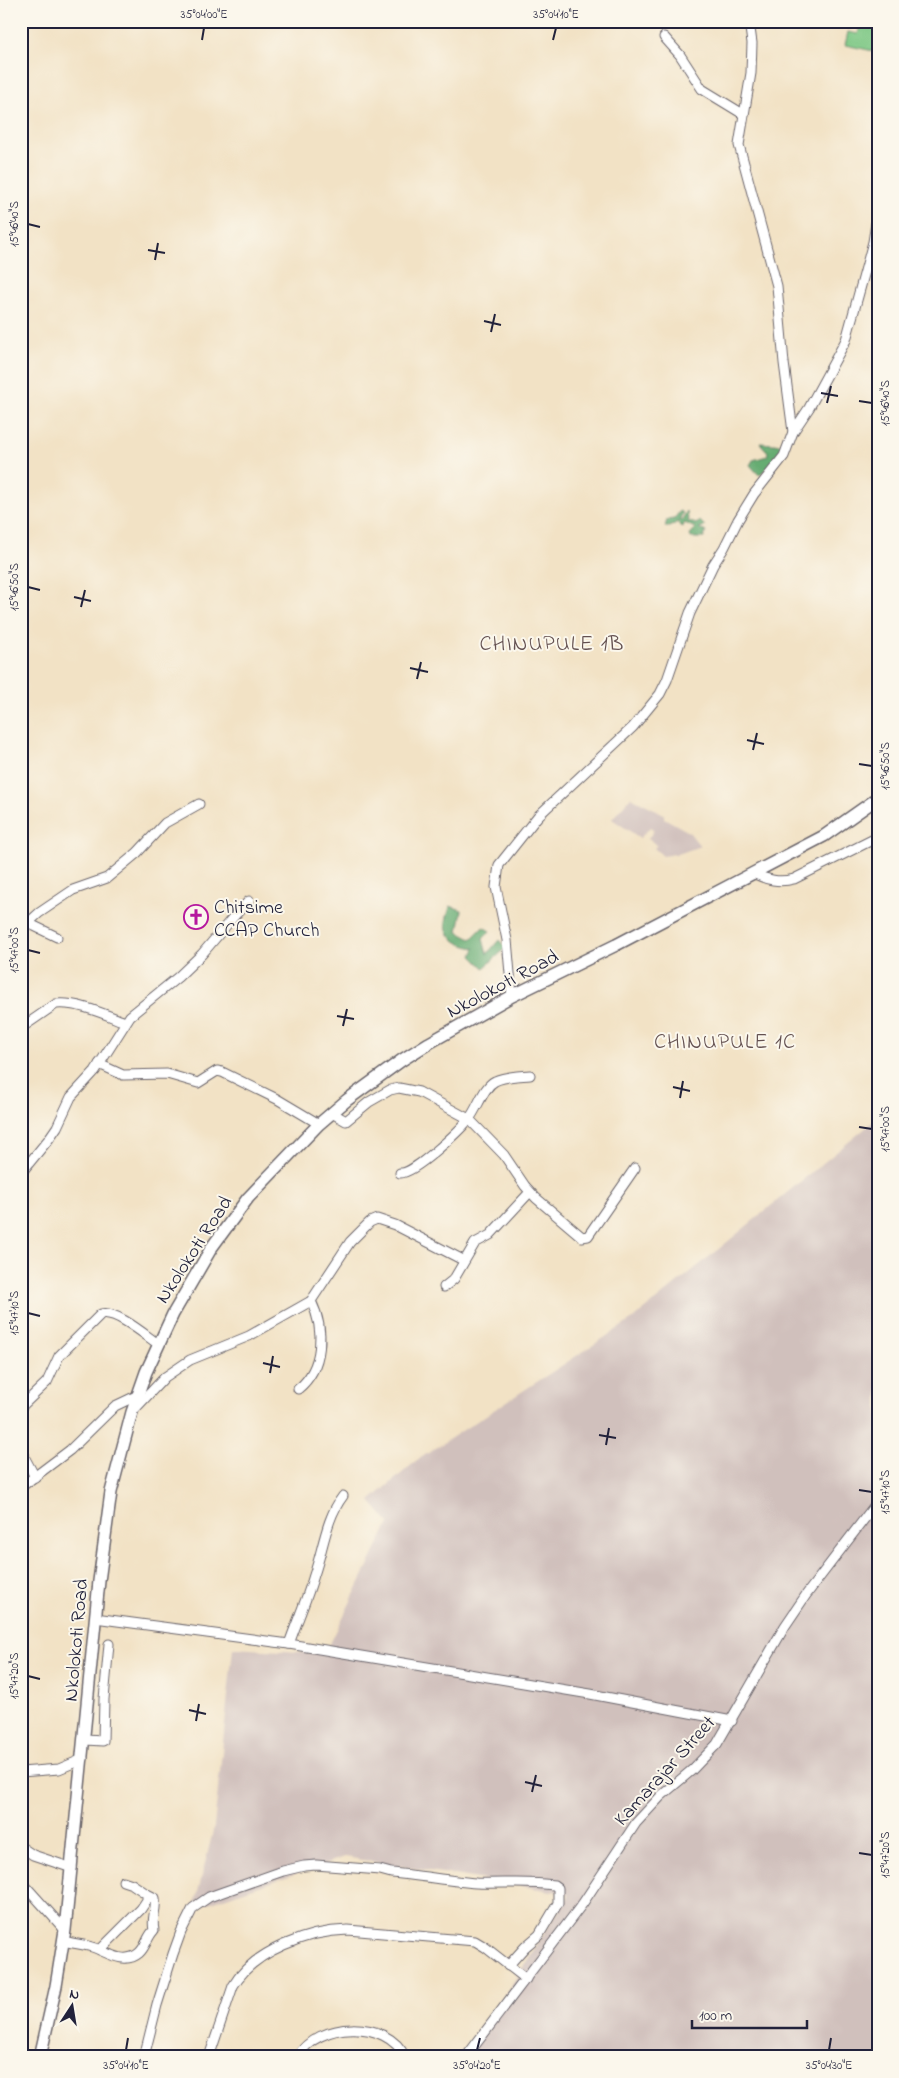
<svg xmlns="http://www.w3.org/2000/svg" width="899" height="2078" viewBox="0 0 899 2078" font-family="'Indie Flower',sans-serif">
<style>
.industrial{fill:#d0c0bc}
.green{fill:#7dc784;stroke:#507460}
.forest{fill:#66ac72;stroke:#446756}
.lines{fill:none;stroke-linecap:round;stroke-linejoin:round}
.minor-casing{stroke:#6b656b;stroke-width:11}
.major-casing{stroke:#6b656b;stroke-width:14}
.minor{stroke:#fff;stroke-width:9}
.major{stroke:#fff;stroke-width:11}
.ticks{fill:none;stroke:#22223b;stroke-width:2}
.labels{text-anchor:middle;stroke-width:4;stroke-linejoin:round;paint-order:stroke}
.poi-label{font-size:20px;fill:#22223b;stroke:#fbf7ec;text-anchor:start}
.street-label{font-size:20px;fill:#22223b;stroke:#fbf7ec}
.quarter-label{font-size:22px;letter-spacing:1px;fill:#645151;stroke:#fbf7ec}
.neatline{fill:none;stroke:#22223b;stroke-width:2}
.ticks-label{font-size:12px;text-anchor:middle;fill:#22223b}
</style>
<rect width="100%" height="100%" fill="#fbf7ec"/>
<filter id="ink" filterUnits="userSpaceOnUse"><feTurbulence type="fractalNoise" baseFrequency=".02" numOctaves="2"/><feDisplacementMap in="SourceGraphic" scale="10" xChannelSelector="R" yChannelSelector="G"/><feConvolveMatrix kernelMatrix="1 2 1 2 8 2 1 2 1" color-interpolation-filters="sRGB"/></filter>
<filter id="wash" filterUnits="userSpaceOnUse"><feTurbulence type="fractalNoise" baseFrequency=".0096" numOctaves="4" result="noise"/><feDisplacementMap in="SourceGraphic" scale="20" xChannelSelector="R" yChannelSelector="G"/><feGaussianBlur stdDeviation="1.12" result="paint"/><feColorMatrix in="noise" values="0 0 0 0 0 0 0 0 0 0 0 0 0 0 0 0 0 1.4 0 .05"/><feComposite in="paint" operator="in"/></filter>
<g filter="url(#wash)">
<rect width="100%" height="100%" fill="#f2e2c5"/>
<g class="industrial">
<path d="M 631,797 L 664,814 L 664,818 L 689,832 L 700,846 L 681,853 L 663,856 L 654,848 L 657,845 L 648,839 L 654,830 L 650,827 L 640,838 L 612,819 Z"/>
<path d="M 873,1122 L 878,1122 L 878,2057 L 465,2057 L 570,1894 L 345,1857 L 194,1908 L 214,1827 L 233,1648 L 316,1653 L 327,1650 L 389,1523 L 370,1501 L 416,1461 L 636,1317 Z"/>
</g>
<path class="green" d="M 861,21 L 878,21 L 878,52 L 845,45 L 848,32 L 858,34 Z"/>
<g class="forest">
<path d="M 760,443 L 786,445 L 775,467 L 771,465 L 759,475 L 750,465 L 753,460 L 767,456 L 768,452 Z"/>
<path d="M 680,511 L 683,513 L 680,518 L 681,521 L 687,511 L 688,521 L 696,524 L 700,521 L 705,526 L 699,528 L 706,532 L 704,538 L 691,538 L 690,535 L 695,528 L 685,523 L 682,527 L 678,522 L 669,527 L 665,527 L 667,520 L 674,519 Z"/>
<path d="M 450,906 L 462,910 L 458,932 L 471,939 L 483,927 L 490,931 L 483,939 L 487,954 L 499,940 L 506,948 L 484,968 L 472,956 L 475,948 C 463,946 448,941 446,926 C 445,920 449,912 450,906 Z"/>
</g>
</g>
<g filter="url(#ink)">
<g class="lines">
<defs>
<g id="minor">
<path d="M 749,21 L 752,43 L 751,73 L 739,145 L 777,286 L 784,363 L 793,432"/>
<path d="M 664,37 L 680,55 L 702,89 L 743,114"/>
<path d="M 753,873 C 767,880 779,883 794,879 L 878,837"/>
<path d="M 28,923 L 57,937"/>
<path d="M 21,925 L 28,923 L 39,913 L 73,890 L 107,878 L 137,853 L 165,823 L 199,804"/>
<path d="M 512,996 L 507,940 L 496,887 L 499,865 L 538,816 L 633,727 L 660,694 L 667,680 L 690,613 L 713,565 L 724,548 L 738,520 L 754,494 L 784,456 L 793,432 L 809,408 L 846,340 L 873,242 L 878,211"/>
<path d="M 21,1028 L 56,1004 C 78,1002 104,1014 125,1022"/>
<path d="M 99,1064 L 123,1075 L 167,1074 L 198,1083 L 217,1071 L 222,1072 L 277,1099 L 319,1124"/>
<path d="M 332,1113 L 346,1121 L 369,1102 L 390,1090 L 399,1088 L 419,1092 L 469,1119 L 504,1155 L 525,1186 L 536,1198 L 582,1237 L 588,1236 L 635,1168"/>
<path d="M 21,1173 L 48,1140 L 57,1127 L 71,1097 L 95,1071 L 130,1016 L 178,977 L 202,954 L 235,915 L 249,901"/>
<path d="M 400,1173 C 413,1175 460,1130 469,1119 C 478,1108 483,1087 495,1081 C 504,1076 520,1076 530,1075"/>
<path d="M 444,1287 L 454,1279 L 475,1243 L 490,1235 L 530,1192"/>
<path d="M 298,1389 C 324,1368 325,1329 311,1301"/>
<path d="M 21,1407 L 47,1382 L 59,1356 L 101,1314 C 116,1310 145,1335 158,1344"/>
<path d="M 134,1410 L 165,1377 L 190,1360 L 249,1336 L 311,1301 L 350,1242 L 370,1222 L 377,1219 L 395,1225 L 463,1260"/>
<path d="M 21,1451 L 35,1477"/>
<path d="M 21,1487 L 70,1450 L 115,1406 L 136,1396"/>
<path d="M 95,1618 L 289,1644 L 590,1694 L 732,1721"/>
<path d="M 289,1644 C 297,1621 307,1599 314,1575 C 323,1550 326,1518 343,1496"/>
<path d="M 85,1740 L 103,1741 L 104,1699 L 109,1644"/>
<path d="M 21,1772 L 59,1769 L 83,1759"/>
<path d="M 21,1847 L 33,1855 L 72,1868"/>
<path d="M 21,1881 L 65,1930"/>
<path d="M 64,1941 C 73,1944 85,1944 95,1948 C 108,1953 125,1965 139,1953 C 146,1947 147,1937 154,1930 C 151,1918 157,1909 155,1898 L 147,1894"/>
<path d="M 100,1950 L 141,1909 L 147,1900 L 147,1894 L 132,1884 L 123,1881"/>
<path d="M 144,2057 L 157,2005 L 173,1954 L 181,1932 L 193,1908 L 209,1897 L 223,1892 L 283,1871 L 304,1866 L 316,1865 L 380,1870 L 391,1873 C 419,1875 448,1881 476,1883 C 502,1884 528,1881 554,1885 L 558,1888 L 558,1903 L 539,1935 L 525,1947 L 508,1966"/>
<path d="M 209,2057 L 233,1986 C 254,1950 309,1931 348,1930 L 475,1941 L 485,1947 L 526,1979"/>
<path d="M 297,2057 C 318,2021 387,2018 405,2057"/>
<path d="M 466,2057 L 583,1903 L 636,1823 L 661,1796 L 692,1770 L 717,1744 L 785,1626 L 806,1595 L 878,1501"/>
</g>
<path id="major" d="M 40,2057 L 56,1986 L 65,1930 L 99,1581 L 111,1492 L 132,1412 L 146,1372 L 173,1314 L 212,1247 L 248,1198 L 319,1124 L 347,1100 L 402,1060 L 429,1043 L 512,996 L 616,945 L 824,836 L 878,798"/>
</defs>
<use href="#minor" class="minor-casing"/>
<use href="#major" class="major-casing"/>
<use href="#minor" class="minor"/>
<use href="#major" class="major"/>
</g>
</g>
<path class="ticks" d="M 202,40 L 204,28M 553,40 L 556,28M 28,224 L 40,227M 148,250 L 165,253M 155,260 L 158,243M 484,321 L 501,325M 491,332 L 495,314M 821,393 L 838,396M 859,401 L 872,403M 827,403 L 831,386M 28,587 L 40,590M 74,597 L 91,601M 81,607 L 85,590M 410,668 L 428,672M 417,679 L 421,662M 747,740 L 764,744M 753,750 L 757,733M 859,764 L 872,766M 28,950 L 40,953M 337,1016 L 354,1019M 343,1026 L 347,1009M 673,1087 L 690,1091M 680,1098 L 683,1081M 859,1127 L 872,1129M 28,1313 L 40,1316M 263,1363 L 280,1367M 270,1373 L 273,1356M 599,1435 L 616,1438M 606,1445 L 609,1428M 859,1490 L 872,1492M 28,1676 L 40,1679M 189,1710 L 206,1714M 196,1721 L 199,1704M 525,1782 L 542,1786M 532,1792 L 536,1775M 859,1853 L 872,1855M 126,2050 L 128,2038M 477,2050 L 480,2038M 829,2050 L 831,2038"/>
<defs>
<symbol id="church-ring" viewBox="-11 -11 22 22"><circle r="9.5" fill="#fbf7ec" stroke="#b5179e" stroke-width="1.5"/><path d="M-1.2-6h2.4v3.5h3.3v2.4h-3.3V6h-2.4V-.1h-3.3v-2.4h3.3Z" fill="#b5179e"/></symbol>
</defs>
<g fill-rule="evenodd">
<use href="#church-ring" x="182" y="903" width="28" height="28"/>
</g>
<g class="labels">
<g class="poi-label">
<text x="214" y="913">Chitsime<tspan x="214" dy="23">CCAP Church</tspan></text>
</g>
<g class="street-label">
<text transform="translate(502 983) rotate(-28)" y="7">Nkolokoti Road</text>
<text transform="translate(193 1249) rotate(-57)" y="7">Nkolokoti Road</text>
<text transform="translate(75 1640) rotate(-85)" y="7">Nkolokoti Road</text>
<text transform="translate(664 1770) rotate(-48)" y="7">Kamarajar Street</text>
</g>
<g class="quarter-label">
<text x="552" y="650">CHINUPULE 1B</text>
<text x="725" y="1048">CHINUPULE 1C</text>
</g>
</g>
<rect width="899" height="2078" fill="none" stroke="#fbf7ec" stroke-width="55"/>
<g transform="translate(72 2006) rotate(12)" stroke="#fbf7ec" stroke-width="4" paint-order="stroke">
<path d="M0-4L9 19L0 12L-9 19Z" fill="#22223b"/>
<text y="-8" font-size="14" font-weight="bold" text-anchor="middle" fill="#22223b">N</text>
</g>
<path d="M692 2020v8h115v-8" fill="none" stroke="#22223b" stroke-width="2.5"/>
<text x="699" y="2020" font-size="15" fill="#22223b" stroke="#fbf7ec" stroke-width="4" paint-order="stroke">100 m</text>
<rect x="28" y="28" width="844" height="2022" class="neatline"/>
<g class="ticks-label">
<text x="204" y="18">35°04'00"E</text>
<text x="556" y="18">35°04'10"E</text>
<text transform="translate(14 224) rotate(-90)" y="4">15°46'40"S</text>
<text transform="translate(885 403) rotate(-90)" y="4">15°46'40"S</text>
<text transform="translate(14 587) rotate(-90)" y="4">15°46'50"S</text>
<text transform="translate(885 766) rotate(-90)" y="4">15°46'50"S</text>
<text transform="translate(14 950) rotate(-90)" y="4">15°47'00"S</text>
<text transform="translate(885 1129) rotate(-90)" y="4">15°47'00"S</text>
<text transform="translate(14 1313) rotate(-90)" y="4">15°47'10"S</text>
<text transform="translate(885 1492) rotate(-90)" y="4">15°47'10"S</text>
<text transform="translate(14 1676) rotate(-90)" y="4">15°47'20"S</text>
<text transform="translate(885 1855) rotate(-90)" y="4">15°47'20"S</text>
<text x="126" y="2069">35°04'10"E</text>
<text x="477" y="2069">35°04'20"E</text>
<text x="829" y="2069">35°04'30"E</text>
</g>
</svg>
